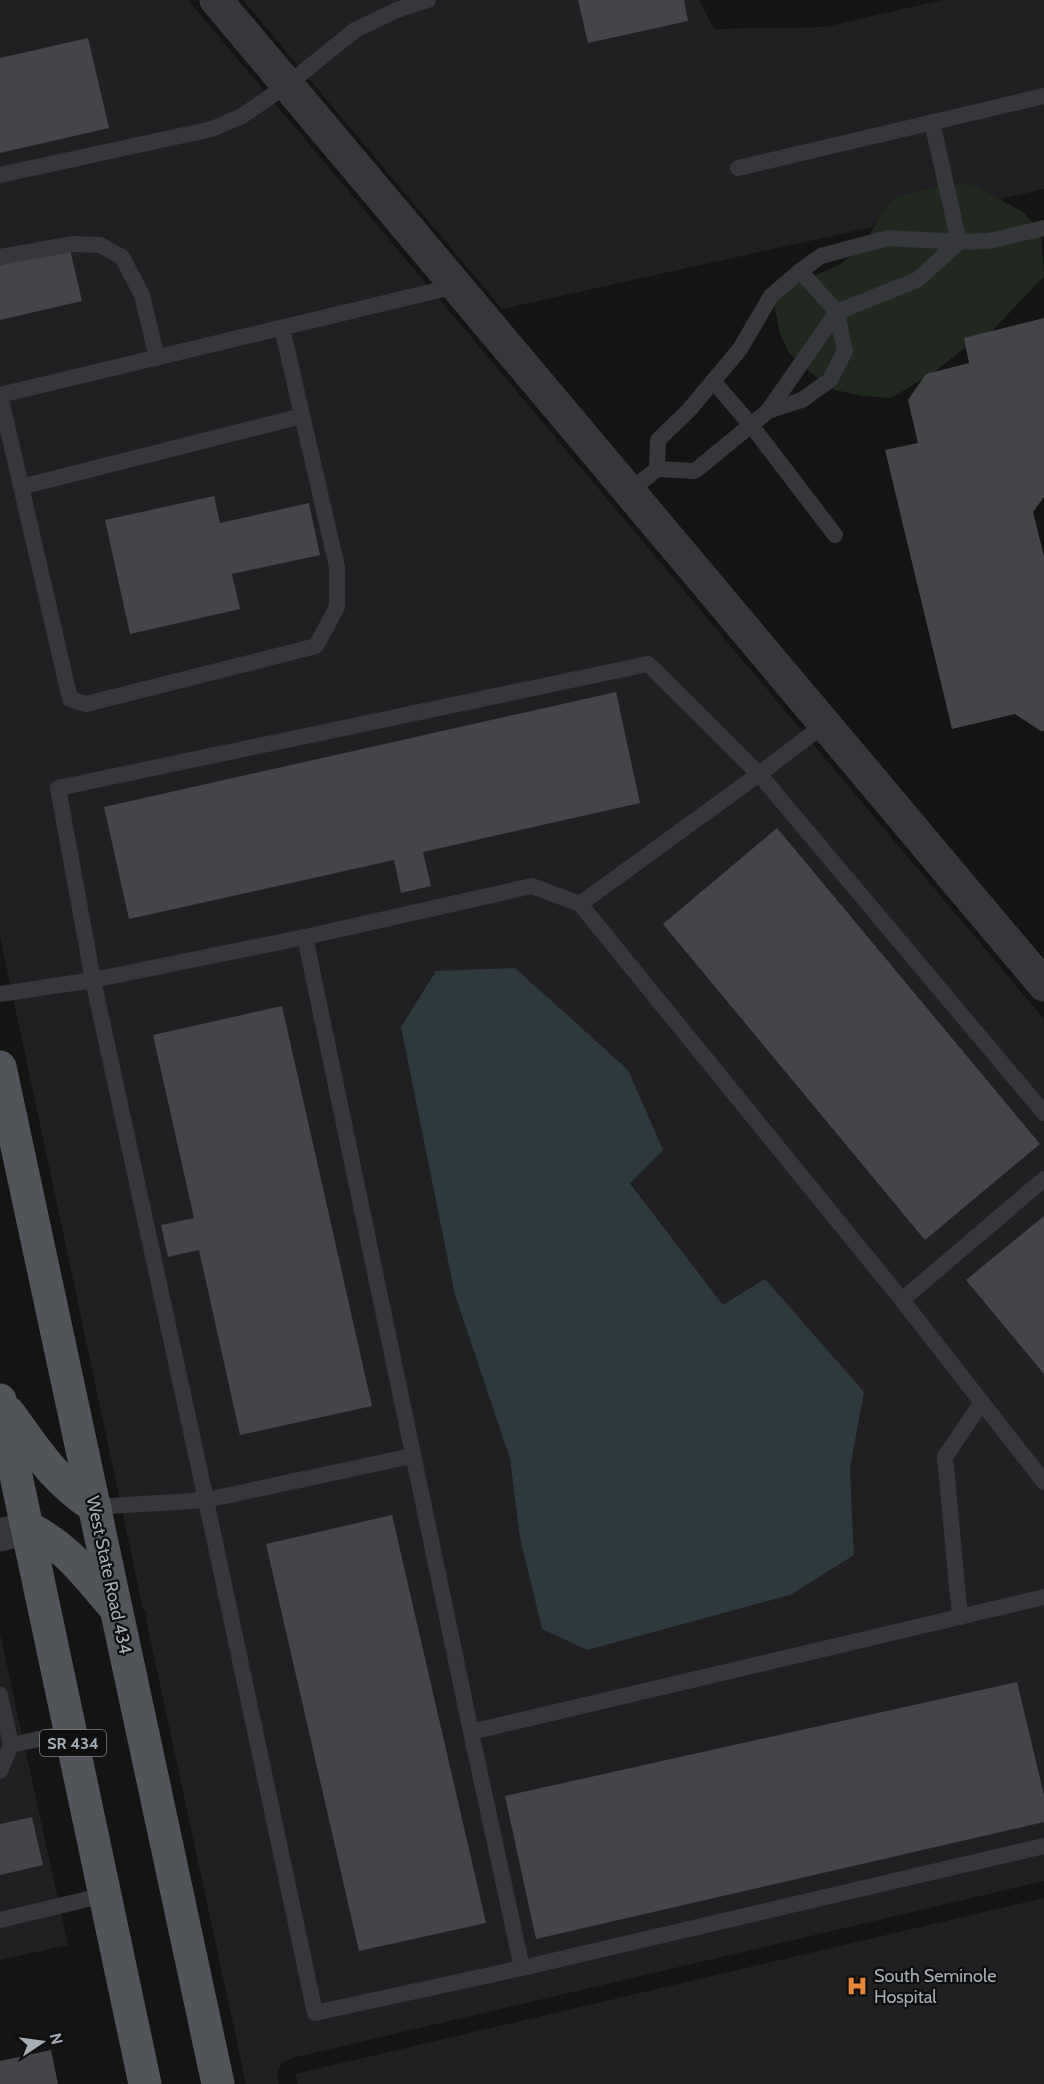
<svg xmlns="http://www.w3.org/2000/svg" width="1044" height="2084" viewBox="0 0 1044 2084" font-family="Cabin,sans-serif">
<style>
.built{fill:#202022;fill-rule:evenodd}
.green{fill:#202820}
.water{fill:#2e393d}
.building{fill:#434548}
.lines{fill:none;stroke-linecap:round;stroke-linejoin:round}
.service{stroke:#35373a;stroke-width:16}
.minor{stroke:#35373a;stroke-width:33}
.primary{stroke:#515459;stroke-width:33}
.labels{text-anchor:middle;stroke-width:4.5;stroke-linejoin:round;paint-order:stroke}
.shield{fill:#0f0f10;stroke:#797e84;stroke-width:1.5}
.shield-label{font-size:16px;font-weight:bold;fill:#a6aeb5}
.street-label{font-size:18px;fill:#a6aeb5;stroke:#0f0f10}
.poi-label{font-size:18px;fill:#a6aeb5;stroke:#0f0f10;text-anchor:start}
</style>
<rect width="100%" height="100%" fill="#141415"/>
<g class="built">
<path d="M 0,0 L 188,0 L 1044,1019 L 1044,1881 L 292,2058 L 282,2063 L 279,2068 L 277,2077 L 279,2084 L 246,2084 L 145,1615 L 147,1613 L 143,1609 L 0,936 ZM 663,1150 L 630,1182 L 723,1305 L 864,1392 L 850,1469 L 854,1555 L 542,1629 L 520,1538 L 510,1459 L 455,1295 Z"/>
<path d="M 243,0 L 699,0 L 714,29 L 825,27 L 942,0 L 1044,0 L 1044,189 L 999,199 L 970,183 L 881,213 L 873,227 L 502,309 Z"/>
<path d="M 0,1634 L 68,1945 L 0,1960 Z"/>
<path d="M 1044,1898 L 1044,2084 L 298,2084 L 295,2074 Z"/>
</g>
<path class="green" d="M 970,183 L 1023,212 L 1041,232 L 1044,276 L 993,330 L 962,350 L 933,373 L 891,398 L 863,396 L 835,390 L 811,373 L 789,353 L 780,334 L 774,303 L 792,285 L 839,265 L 864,246 L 881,213 L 896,197 L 943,185 Z"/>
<path class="water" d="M 515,968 L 628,1070 L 663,1150 L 630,1183 L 723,1305 L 765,1279 L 864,1392 L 850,1469 L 854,1555 L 790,1595 L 587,1650 L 542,1629 L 520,1538 L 510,1459 L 455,1295 L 401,1027 L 436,971 Z"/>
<g class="building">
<path d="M 578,0 L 684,0 L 688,21 L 588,43 Z"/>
<path d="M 88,38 L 109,128 L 0,153 L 0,58 Z"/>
<path d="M 70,249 L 82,301 L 0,320 L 0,265 Z"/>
<path d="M 1044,318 L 1044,497 L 1033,512 L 1044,556 L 1044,731 L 1041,731 L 1015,714 L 952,729 L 885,450 L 918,443 L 908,400 L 926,374 L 969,363 L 964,338 Z"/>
<path d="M 214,496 L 220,523 L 309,503 L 320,555 L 232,574 L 240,609 L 130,634 L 105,520 Z"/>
<path d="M 616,692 L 640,803 L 423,852 L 431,886 L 401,893 L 394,860 L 129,919 L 104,807 Z"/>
<path d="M 777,828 L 1040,1144 L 925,1240 L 663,924 Z"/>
<path d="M 282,1006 L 372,1406 L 240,1435 L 199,1250 L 168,1257 L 161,1225 L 194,1218 L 153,1035 Z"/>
<path d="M 1044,1216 L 1044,1374 L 966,1280 Z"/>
<path d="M 392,1515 L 486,1923 L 359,1951 L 266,1544 Z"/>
<path d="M 1017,1682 L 1044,1795 L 1044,1822 L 536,1939 L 505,1796 Z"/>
<path d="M 32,1817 L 43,1865 L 0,1875 L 0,1824 Z"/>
<path d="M 51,2050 L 58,2084 L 0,2084 L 0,2061 Z"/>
</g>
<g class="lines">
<g class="service">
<path d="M 932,122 L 959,242"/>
<path d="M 738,168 L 1044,96"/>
<path d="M 0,175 L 212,129 L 242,116 L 287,85 L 355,30 L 397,10 L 428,0"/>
<path d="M 0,257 L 72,244 L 100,245 L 122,257 L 142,295 L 157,358"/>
<path d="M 713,381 L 751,425 L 835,535"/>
<path d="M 0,395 L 70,699 L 86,704 L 316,646 L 337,607 L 337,567 L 282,328"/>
<path d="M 0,395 L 456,286"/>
<path d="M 768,411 L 802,400 L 830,380 L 845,351 L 837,312 L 800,271"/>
<path d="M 657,469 L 658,440 L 689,410 L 740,349 L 771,296 L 800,271 L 821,256 L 888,238 L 959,242 L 989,241 L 1044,228"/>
<path d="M 21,487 L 302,416"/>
<path d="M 629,492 L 657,469 L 695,471 L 768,411 L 837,312 L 917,280 L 959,242"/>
<path d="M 580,904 L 902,1300 L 1044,1482"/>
<path d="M 305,937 L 471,1732 L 1044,1597"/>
<path d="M 0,994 L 93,980 L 58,788 L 648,664 L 759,774 L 825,724"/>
<path d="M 1044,1113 L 759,774 L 580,904 L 532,886 L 305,937 L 93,980 L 206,1500 L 315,2013 L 522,1968 L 1044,1846"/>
<path d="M 902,1300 L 1044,1179"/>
<path d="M 95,1507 L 206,1500 L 412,1456"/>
<path d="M 960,1617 L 945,1457 L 982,1402"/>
<path d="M 0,1695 L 11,1745 L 0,1771"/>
<path d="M 471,1732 L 522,1968"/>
<path d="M 11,1745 L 71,1732"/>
<path d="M 0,1920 L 105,1895"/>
</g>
<g class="minor">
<path d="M 216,0 L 1044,985"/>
<path d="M 0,1535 L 28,1528"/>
</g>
<g class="primary">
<path d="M 0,1067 L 218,2084"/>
<path d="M 0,1400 L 145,2084"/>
<path d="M 9,1413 C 37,1452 54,1480 95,1507"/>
<path d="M 28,1528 C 67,1546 88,1577 116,1609"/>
</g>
</g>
<defs>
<symbol id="hospital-bare" viewBox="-9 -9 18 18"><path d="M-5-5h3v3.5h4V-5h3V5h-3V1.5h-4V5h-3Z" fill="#e88739" stroke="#0f0f10" stroke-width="2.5" paint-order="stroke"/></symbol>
</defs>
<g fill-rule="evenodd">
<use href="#hospital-bare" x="842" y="1971" width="30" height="30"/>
</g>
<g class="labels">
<rect class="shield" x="40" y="1730" width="66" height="26" rx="4.5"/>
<g class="shield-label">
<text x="73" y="1749">SR 434</text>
</g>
<g class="street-label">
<text transform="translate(109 1575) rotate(78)" y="6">West State Road 434</text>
</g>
<g class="poi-label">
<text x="874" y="1982">South Seminole<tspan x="874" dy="21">Hospital</tspan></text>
</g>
</g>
<g transform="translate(42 2042) rotate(77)" stroke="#0f0f10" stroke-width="4.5" paint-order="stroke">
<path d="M0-4.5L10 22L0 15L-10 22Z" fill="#a6aeb5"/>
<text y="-9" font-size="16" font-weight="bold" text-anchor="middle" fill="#a6aeb5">N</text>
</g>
</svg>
